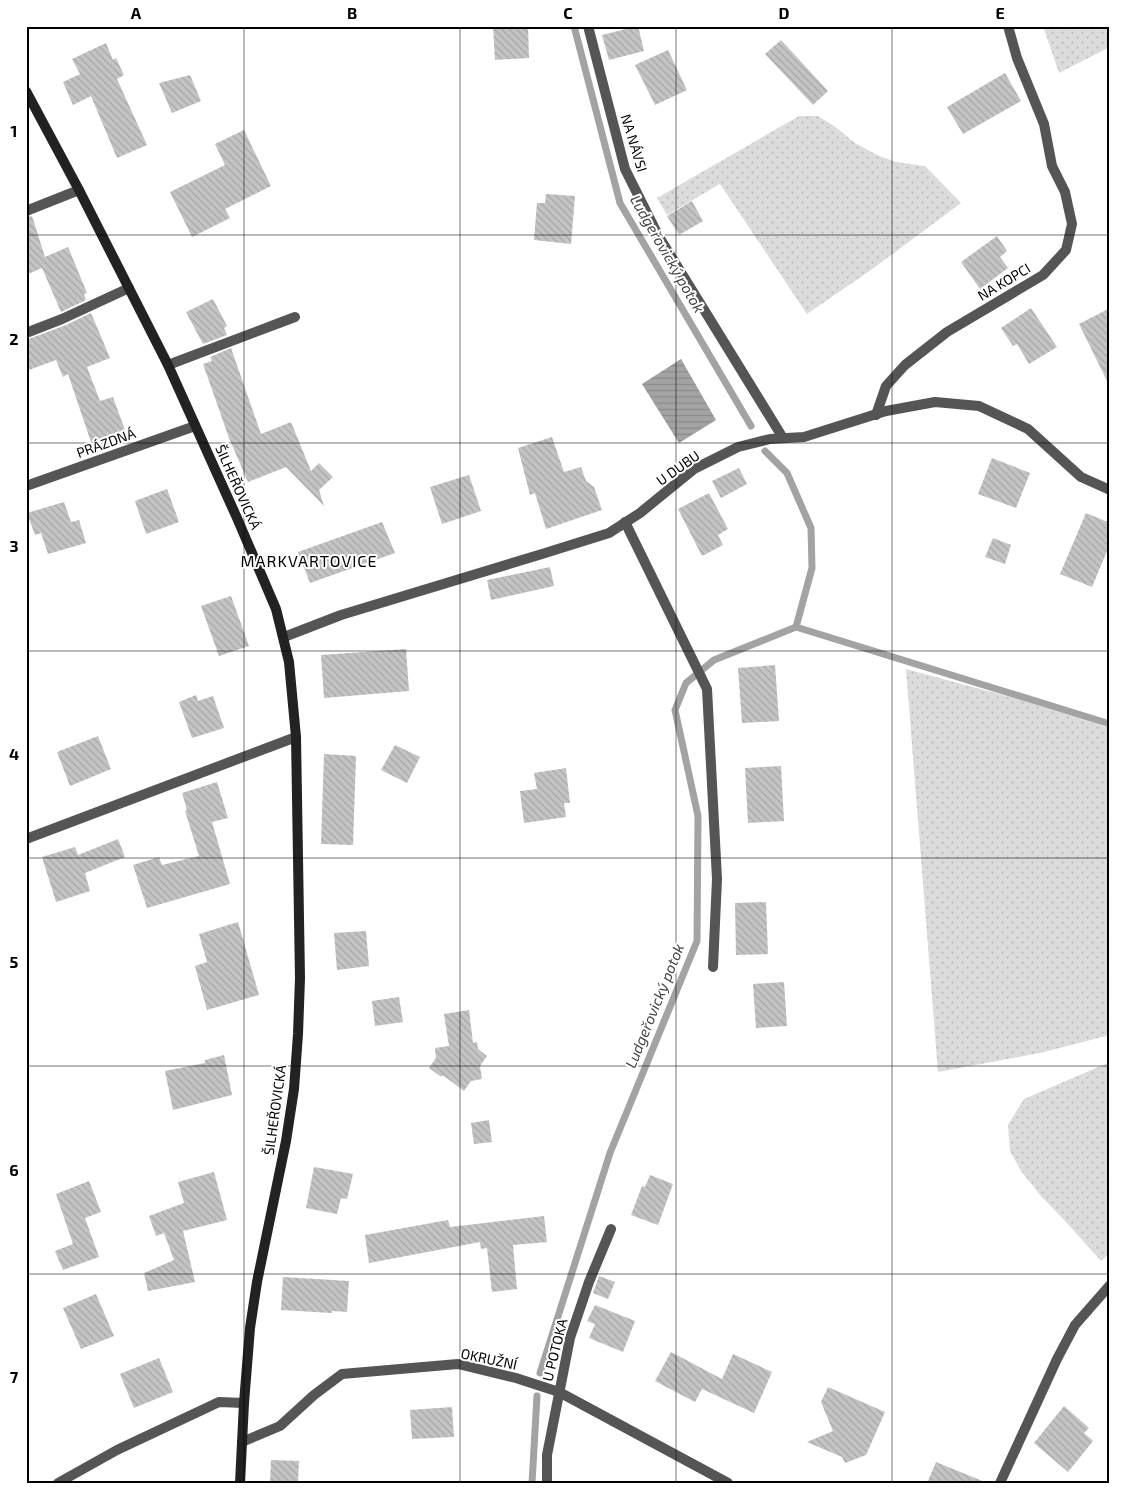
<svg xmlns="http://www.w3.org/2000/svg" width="1136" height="1509" viewBox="0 0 1136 1509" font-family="'Exo 2',sans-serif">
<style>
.grass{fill:url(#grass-dots)}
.water{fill:url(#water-rules)}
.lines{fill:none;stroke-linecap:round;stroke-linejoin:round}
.stream{stroke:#a3a3a3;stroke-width:7}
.building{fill:url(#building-back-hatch)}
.lane{stroke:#555;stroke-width:10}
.street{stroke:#555;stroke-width:10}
.secondary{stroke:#222;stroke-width:10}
.grid{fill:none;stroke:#000;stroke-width:1;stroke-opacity:0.55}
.labels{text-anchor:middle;stroke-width:4;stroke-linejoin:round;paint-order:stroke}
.street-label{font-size:14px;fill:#000;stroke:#fff}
.water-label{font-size:15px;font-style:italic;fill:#444;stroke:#fff}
.quarter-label{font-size:16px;letter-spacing:1px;fill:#000;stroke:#fff}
.neatline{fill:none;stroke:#000;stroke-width:2}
.grid-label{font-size:16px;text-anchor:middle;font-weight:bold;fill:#000}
</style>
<defs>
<pattern id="grass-dots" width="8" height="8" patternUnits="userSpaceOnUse" patternTransform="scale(1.25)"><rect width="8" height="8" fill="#dcdcdc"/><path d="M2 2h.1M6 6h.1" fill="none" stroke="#bbb" stroke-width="1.8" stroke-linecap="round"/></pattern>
<pattern id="water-rules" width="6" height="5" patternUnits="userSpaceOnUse" patternTransform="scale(1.25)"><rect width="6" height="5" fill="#a3a3a3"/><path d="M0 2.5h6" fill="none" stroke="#8b8b8b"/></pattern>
<pattern id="building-back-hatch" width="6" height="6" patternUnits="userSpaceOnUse" patternTransform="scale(1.25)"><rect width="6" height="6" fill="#c4c4c4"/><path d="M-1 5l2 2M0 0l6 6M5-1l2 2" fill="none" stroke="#a7a7a7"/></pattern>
</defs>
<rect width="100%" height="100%" fill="#fff"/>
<g class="grass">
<path d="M 1043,26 L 1110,26 L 1110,47 L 1059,73 Z"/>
<path d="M 799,116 L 818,116 L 834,126 L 855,143 L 877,155 L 896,162 L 925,166 L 961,203 L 871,270 L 807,314 L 720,184 L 667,215 L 657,198 Z"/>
<path d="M 906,669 L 1021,700 L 1110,728 L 1110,1035 L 1040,1053 L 938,1072 Z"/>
<path d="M 1110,1062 L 1110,1253 L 1101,1261 L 1067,1223 L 1041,1196 L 1021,1171 L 1010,1151 L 1008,1125 L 1024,1099 Z"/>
</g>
<path class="water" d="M 681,359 L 716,420 L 679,443 L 642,384 Z"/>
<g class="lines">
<g class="stream">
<path d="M 574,26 L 620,203 L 751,426"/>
<path d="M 796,627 L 1110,724"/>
<path d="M 540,1373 L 610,1153 L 697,941 L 698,816 L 675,710 L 686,683 L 714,660 L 796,627 L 812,568 L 811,528 L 787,473 L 765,451"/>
<path d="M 532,1483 L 537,1396"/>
</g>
</g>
<g class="building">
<path d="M 493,26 L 528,26 L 529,58 L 495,60 Z"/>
<path d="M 638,26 L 644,51 L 609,60 L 602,35 Z"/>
<path d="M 781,40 L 828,91 L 813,105 L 765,54 Z"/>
<path d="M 106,43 L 113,60 L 116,58 L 124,75 L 117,79 L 147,145 L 117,158 L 91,96 L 73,105 L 63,82 L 80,74 L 72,59 Z"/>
<path d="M 668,50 L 687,90 L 655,105 L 635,65 Z"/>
<path d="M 1005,73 L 1021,101 L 963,134 L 947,107 Z"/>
<path d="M 190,75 L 201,101 L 172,113 L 159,83 Z"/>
<path d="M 244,130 L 271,186 L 225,209 L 230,218 L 192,237 L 170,192 L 225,165 L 215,144 Z"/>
<path d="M 546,194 L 575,196 L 571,244 L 534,240 L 537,203 L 545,203 Z"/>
<path d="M 692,201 L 703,221 L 679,235 L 667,216 Z"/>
<path d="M 32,216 L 45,257 L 68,247 L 87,293 L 84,294 L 86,300 L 61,312 L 42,268 L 26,275 L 26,218 Z"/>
<path d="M 997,236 L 1007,251 L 1000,257 L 1008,268 L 980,289 L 961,262 Z"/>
<path d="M 213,299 L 227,326 L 224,328 L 227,335 L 203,344 L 186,312 Z"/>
<path d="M 1031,308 L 1057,347 L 1029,364 L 1017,344 L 1013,346 L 1001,328 Z"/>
<path d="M 1110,308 L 1110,387 L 1079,324 Z"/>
<path d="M 91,313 L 110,358 L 87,367 L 100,401 L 113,397 L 125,430 L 91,442 L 68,374 L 63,377 L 56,360 L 26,371 L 26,340 L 66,325 Z"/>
<path d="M 231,348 L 261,434 L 291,422 L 311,471 L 319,463 L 333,477 L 319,490 L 324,506 L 286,467 L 248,482 L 229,438 L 203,364 L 212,361 L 210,357 Z"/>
<path d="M 552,437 L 564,472 L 581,467 L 586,481 L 594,487 L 602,510 L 546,529 L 535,493 L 530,495 L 518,448 Z"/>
<path d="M 992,458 L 1030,473 L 1016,508 L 978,494 Z"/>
<path d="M 739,468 L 747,484 L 721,498 L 712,481 Z"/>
<path d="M 469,475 L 481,511 L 442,524 L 430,487 Z"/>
<path d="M 167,489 L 179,522 L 146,534 L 135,501 Z"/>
<path d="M 709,493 L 728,529 L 718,535 L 723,545 L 702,556 L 678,509 Z"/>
<path d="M 64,502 L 71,522 L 79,520 L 86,543 L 48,554 L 41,533 L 35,535 L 27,513 Z"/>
<path d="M 1086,513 L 1110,523 L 1110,544 L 1092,587 L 1060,574 Z"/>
<path d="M 382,522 L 395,553 L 310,583 L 298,552 Z"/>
<path d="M 993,538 L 1011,545 L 1005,564 L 985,557 Z"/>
<path d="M 550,567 L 554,586 L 491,600 L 487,580 Z"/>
<path d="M 231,596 L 249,646 L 219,656 L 201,606 Z"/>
<path d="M 406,649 L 409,691 L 324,698 L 321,655 Z"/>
<path d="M 775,665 L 779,721 L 742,723 L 738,668 Z"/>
<path d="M 196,695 L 198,701 L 213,696 L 224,728 L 192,738 L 179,702 Z"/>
<path d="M 98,736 L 111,769 L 70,786 L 57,752 Z"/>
<path d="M 395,745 L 420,757 L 407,783 L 381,770 Z"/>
<path d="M 324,754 L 356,756 L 353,845 L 321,844 Z"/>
<path d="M 781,766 L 784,821 L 748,823 L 745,768 Z"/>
<path d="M 566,768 L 570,803 L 564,803 L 566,817 L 524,823 L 520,791 L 537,789 L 534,773 Z"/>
<path d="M 217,782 L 228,818 L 212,822 L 230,884 L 147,908 L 133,865 L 159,857 L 162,865 L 199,856 L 185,811 L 187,810 L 182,793 Z"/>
<path d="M 118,839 L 125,857 L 85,873 L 90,891 L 56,902 L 42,857 L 75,847 L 78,855 Z"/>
<path d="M 766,902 L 768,954 L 736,955 L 735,903 Z"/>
<path d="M 238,922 L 259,995 L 207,1010 L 195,966 L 207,962 L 199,934 Z"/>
<path d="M 366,931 L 369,966 L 337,970 L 334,933 Z"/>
<path d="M 784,982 L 787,1026 L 756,1028 L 753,984 Z"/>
<path d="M 399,997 L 403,1022 L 375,1026 L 372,1001 Z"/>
<path d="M 469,1010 L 473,1043 L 477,1042 L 478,1049 L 487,1056 L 480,1066 L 482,1079 L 471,1081 L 464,1091 L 444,1076 L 440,1076 L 429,1068 L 436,1058 L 435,1048 L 449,1046 L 444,1014 Z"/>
<path d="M 224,1055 L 232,1095 L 173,1110 L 165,1071 L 205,1063 L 205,1060 Z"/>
<path d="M 489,1120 L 492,1142 L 474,1144 L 471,1123 Z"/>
<path d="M 314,1167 L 353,1174 L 347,1199 L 341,1198 L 337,1214 L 306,1208 Z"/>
<path d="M 214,1172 L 227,1220 L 183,1231 L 195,1282 L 148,1291 L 144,1273 L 174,1260 L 164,1233 L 156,1236 L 149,1216 L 184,1203 L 178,1182 Z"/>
<path d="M 650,1175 L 673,1184 L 658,1225 L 631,1215 L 642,1186 L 645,1187 Z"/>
<path d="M 89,1181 L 101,1212 L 85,1218 L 99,1257 L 63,1270 L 55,1251 L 73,1244 L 56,1194 Z"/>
<path d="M 544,1216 L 547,1242 L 513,1245 L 517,1289 L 492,1292 L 487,1248 L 481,1249 L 480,1242 L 369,1263 L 365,1235 L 448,1220 L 450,1227 Z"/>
<path d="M 599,1276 L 615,1282 L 608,1299 L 593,1293 Z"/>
<path d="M 283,1277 L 349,1281 L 347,1312 L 332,1311 L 332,1313 L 281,1310 Z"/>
<path d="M 96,1294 L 114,1336 L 81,1349 L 63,1308 Z"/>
<path d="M 595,1305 L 635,1321 L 623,1352 L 589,1338 L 595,1324 L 587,1321 Z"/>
<path d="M 671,1352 L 722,1379 L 733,1354 L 772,1372 L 754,1413 L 702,1389 L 695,1402 L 655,1381 Z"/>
<path d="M 159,1358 L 173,1392 L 134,1408 L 120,1374 Z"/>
<path d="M 828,1387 L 885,1412 L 866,1455 L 845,1463 L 842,1457 L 807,1442 L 833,1431 L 821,1402 Z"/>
<path d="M 1064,1406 L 1089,1428 L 1084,1433 L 1093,1441 L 1068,1472 L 1034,1443 Z"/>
<path d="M 452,1407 L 454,1437 L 412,1439 L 410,1410 Z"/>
<path d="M 271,1460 L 299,1461 L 298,1483 L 270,1483 Z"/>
<path d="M 936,1462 L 985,1482 L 985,1483 L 927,1483 Z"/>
</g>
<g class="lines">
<g class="lane">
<path d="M 168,365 L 295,317"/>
<path d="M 625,522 L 707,689 L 717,879 L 713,967"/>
<path d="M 58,1483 L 117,1450 L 219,1402 L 244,1403"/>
</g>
<g class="street">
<path d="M 588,26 L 625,169 L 658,235 L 783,438"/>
<path d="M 26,211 L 79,190"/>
<path d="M 26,333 L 62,319 L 129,288"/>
<path d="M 876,415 L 886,386 L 905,365 L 947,332 L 1043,275 L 1066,250 L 1072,224 L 1065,192 L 1052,166 L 1044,124 L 1017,58 L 1008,26"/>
<path d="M 26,486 L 195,426"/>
<path d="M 284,637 L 341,615 L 542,554 L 609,533 L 640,513 L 694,469 L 738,447 L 770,439 L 804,437 L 886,411 L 935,402 L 979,406 L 1028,429 L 1081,477 L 1110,490"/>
<path d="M 26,839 L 296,737"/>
<path d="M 242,1442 L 280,1426 L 314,1395 L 342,1374 L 458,1364 L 516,1378 L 559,1392 L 728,1483"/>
<path d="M 547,1483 L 547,1455 L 570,1338 L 589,1282 L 611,1229"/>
<path d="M 1000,1483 L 1057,1359 L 1075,1325 L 1110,1285"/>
</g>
<path class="secondary" d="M 26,91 L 79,190 L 168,365 L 237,518 L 276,609 L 289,662 L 296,737 L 300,978 L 298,1034 L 294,1089 L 286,1141 L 257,1282 L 250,1328 L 244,1403 L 240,1483"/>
</g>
<path class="grid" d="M 244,26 L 244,1483M 460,26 L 460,1483M 676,26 L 676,1483M 892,26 L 892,1483M 26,235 L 1110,235M 26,443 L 1110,443M 26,651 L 1110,651M 26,858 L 1110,858M 26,1066 L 1110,1066M 26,1274 L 1110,1274"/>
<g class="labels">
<g class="street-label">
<text transform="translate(634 143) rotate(73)" y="5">NA NÁVSI</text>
<text transform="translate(1004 282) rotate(-31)" y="5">NA KOPCI</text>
<text transform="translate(106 443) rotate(-20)" y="5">PRÁZDNÁ</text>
<text transform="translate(678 468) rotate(-35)" y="5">U DUBU</text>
<text transform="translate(238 487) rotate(66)" y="5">ŠILHEŘOVICKÁ</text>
<text transform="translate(275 1110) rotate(-82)" y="5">ŠILHEŘOVICKÁ</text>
<text transform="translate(555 1350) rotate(-76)" y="5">U POTOKA</text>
<text transform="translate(489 1359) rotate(12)" y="5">OKRUŽNÍ</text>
</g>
<g class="water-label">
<text transform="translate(667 254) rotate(60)" y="5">Ludgeřovický potok</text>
<text transform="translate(655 1006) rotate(-68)" y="5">Ludgeřovický potok</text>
</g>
<g class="quarter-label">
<text x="309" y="567">MARKVARTOVICE</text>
</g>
</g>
<rect width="1136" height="1509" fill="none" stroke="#ffffff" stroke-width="55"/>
<rect x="28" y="28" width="1080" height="1454" class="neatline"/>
<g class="grid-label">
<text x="136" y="19">A</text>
<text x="352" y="19">B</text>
<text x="568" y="19">C</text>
<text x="784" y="19">D</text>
<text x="1000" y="19">E</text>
<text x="14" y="137">1</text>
<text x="14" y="345">2</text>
<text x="14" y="552">3</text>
<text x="14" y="760">4</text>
<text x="14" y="968">5</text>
<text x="14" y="1176">6</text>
<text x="14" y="1383">7</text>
</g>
</svg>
